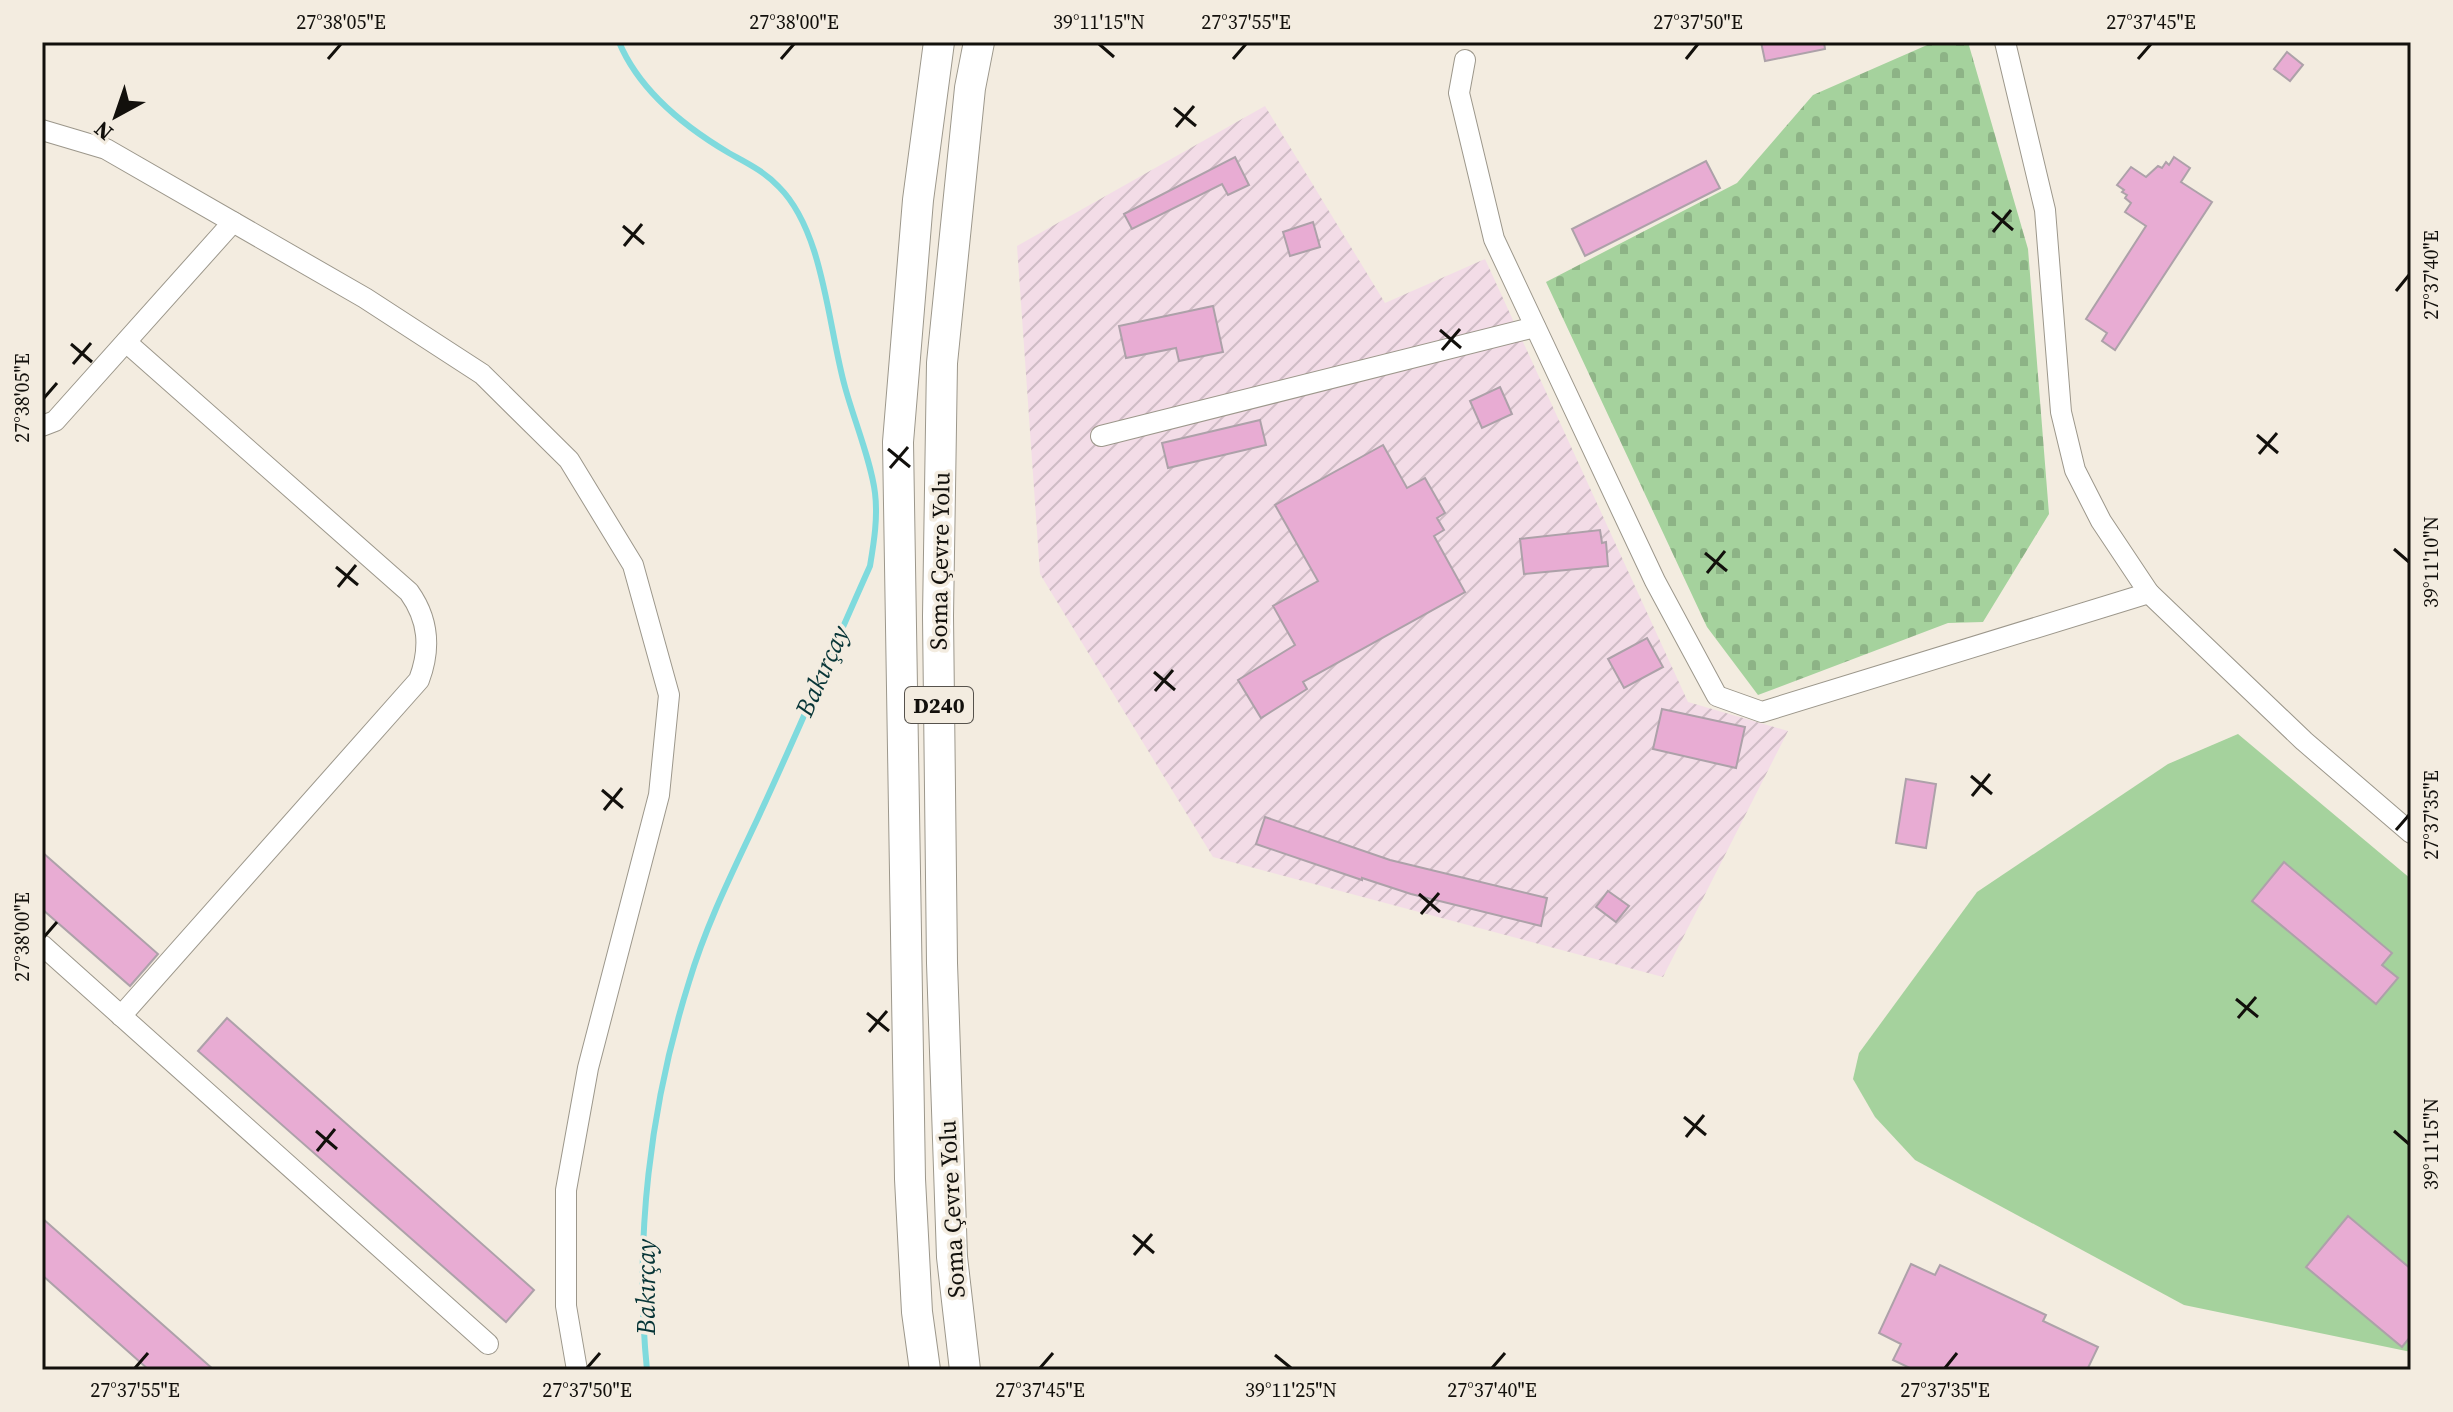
<svg xmlns="http://www.w3.org/2000/svg" width="2453" height="1412" viewBox="0 0 2453 1412" font-family="'Source Serif 4',serif">
<style>
.industrial{fill:url(#industrial-furrows)}
.grass{fill:#a5d29d}
.cemetery{fill:url(#cemetery-stones)}
.lines{fill:none;stroke-linecap:round;stroke-linejoin:round}
.stream{stroke:#7fdadd;stroke-width:6}
.building{fill:#e8acd3;stroke:#ada1a9;stroke-width:2}
.minor-casing{stroke:#9c978b;stroke-width:22}
.highway-casing{stroke:#9c978b;stroke-width:32}
.minor{stroke:#fff;stroke-width:20}
.highway{stroke:#fff;stroke-width:30}
.ticks{fill:none;stroke:#12100c;stroke-width:3}
.labels{text-anchor:middle;stroke-width:7;stroke-linejoin:round;paint-order:stroke}
.shield{fill:#f3ece0;stroke:#56524c;stroke-width:2}
.shield-label{font-size:22px;font-weight:bold;fill:#12100c}
.street-label{font-size:24px;fill:#12100c;stroke:#f3ece0}
.water-label{font-size:26px;font-style:italic;fill:#073537;stroke:#f3ece0}
.neatline{fill:none;stroke:#12100c;stroke-width:3}
.ticks-label{font-size:20px;text-anchor:middle;fill:#12100c}
</style>
<defs>
<pattern id="industrial-furrows" width="10" height="10" patternUnits="userSpaceOnUse" patternTransform="scale(2)"><rect width="10" height="10" fill="#f3dce7"/><path d="M-1 1l2-2M0 10L10 0M9 11l2-2" fill="none" stroke="#cfbcc5"/></pattern>
<pattern id="cemetery-stones" width="16" height="16" patternUnits="userSpaceOnUse" patternTransform="scale(2)"><rect width="16" height="16" fill="#a5d29d"/><path d="M2 7V4a2 2 0 0 1 4 0v3zM10 15v-3a2 2 0 0 1 4 0v3z" fill="#8db386"/></pattern>
</defs>
<rect width="100%" height="100%" fill="#f3ece0"/>
<path class="industrial" d="M 1265,106 L 1385,303 L 1485,259 L 1688,702 L 1788,731 L 1663,977 L 1213,857 L 1040,574 L 1017,246 Z"/>
<path class="grass" d="M 2238,734 L 2411,879 L 2411,1352 L 2184,1305 L 1915,1160 L 1875,1117 L 1853,1079 L 1859,1053 L 1977,892 L 2168,764 Z"/>
<path class="cemetery" d="M 1934,42 L 1968,42 L 2028,249 L 2049,514 L 1983,622 L 1948,623 L 1758,695 L 1707,627 L 1546,282 L 1737,183 L 1813,95 Z"/>
<g class="lines">
<path class="stream" d="M 619,42 C 639,90 685,127 729,153 C 747,163 764,171 779,187 C 824,232 828,327 845,387 C 854,420 871,461 875,493 C 878,517 874,542 870,566 C 832,651 796,736 757,820 C 732,873 706,925 689,982 C 650,1106 634,1240 647,1370"/>
</g>
<g class="building">
<path d="M 1761,42 L 1824,42 L 1825,49 L 1765,61 Z"/>
<path d="M 2287,52 L 2303,65 L 2290,81 L 2274,69 Z"/>
<path d="M 1235,157 L 1249,185 L 1228,195 L 1222,184 L 1132,229 L 1124,214 Z"/>
<path d="M 2174,157 L 2190,168 L 2181,182 L 2212,202 L 2115,350 L 2102,341 L 2107,333 L 2086,319 L 2146,226 L 2125,212 L 2131,203 L 2125,198 L 2127,195 L 2122,192 L 2124,190 L 2117,185 L 2131,167 L 2146,177 L 2158,166 L 2162,168 L 2166,162 L 2169,165 Z"/>
<path d="M 1706,161 L 1720,188 L 1585,256 L 1572,229 Z"/>
<path d="M 1313,222 L 1320,247 L 1290,256 L 1283,232 Z"/>
<path d="M 1213,306 L 1223,352 L 1179,361 L 1176,348 L 1126,358 L 1119,326 Z"/>
<path d="M 1500,387 L 1512,414 L 1482,428 L 1470,401 Z"/>
<path d="M 1260,420 L 1266,445 L 1168,468 L 1162,443 Z"/>
<path d="M 1383,445 L 1407,488 L 1425,478 L 1445,513 L 1437,518 L 1444,530 L 1434,536 L 1465,592 L 1303,682 L 1307,689 L 1261,718 L 1238,680 L 1295,645 L 1273,606 L 1318,581 L 1275,505 Z"/>
<path d="M 1600,530 L 1602,543 L 1606,542 L 1608,566 L 1524,574 L 1520,539 Z"/>
<path d="M 1647,638 L 1663,667 L 1624,688 L 1608,659 Z"/>
<path d="M 1662,709 L 1745,727 L 1736,768 L 1653,749 Z"/>
<path d="M 1906,779 L 1936,784 L 1926,848 L 1896,843 Z"/>
<path d="M 1265,817 L 1390,860 L 1547,898 L 1541,926 L 1411,894 L 1362,878 L 1362,880 L 1256,844 Z"/>
<path d="M 42,852 L 158,954 L 130,986 L 42,909 Z"/>
<path d="M 2284,862 L 2392,953 L 2382,965 L 2398,978 L 2376,1004 L 2252,901 Z"/>
<path d="M 1608,891 L 1629,906 L 1616,922 L 1596,907 Z"/>
<path d="M 227,1018 L 534,1290 L 506,1322 L 198,1051 Z"/>
<path d="M 2348,1216 L 2411,1269 L 2411,1336 L 2402,1347 L 2306,1267 Z"/>
<path d="M 42,1218 L 214,1370 L 149,1370 L 42,1275 Z"/>
<path d="M 1911,1264 L 1935,1275 L 1940,1265 L 2046,1315 L 2043,1321 L 2098,1347 L 2087,1370 L 1914,1370 L 1893,1360 L 1901,1344 L 1879,1333 Z"/>
</g>
<g class="lines">
<defs>
<g id="minor">
<path d="M 2005,42 L 2045,210 L 2061,412 L 2075,470 L 2101,521 L 2149,593 L 2304,741 L 2411,833"/>
<path d="M 1465,60 L 1459,93 L 1494,239 L 1655,581 L 1717,696 L 1762,712 L 2149,593"/>
<path d="M 42,130 L 106,149 L 365,298 L 482,374 L 569,460 L 633,565 L 669,695 L 659,795 L 588,1068 L 566,1190 L 566,1306 L 577,1370"/>
<path d="M 42,426 L 55,421 L 233,222"/>
<path d="M 1101,436 L 1535,327"/>
<path d="M 42,945 L 488,1344"/>
<path d="M 121,1016 L 419,680 C 431,648 429,620 409,592 L 126,342"/>
</g>
<g id="highway">
<path d="M 925,1370 L 917,1312 L 910,1179 L 898,442 L 918,200 L 939,42"/>
<path d="M 965,1370 L 952,1257 L 942,963 L 938,616 L 942,363 L 970,88 L 979,42"/>
</g>
</defs>
<use href="#minor" class="minor-casing"/>
<use href="#highway" class="highway-casing"/>
<use href="#minor" class="minor"/>
<use href="#highway" class="highway"/>
</g>
<path class="ticks" d="M 1099,44 L 1114,57M 328,59 L 341,44M 781,59 L 794,44M 1233,59 L 1246,44M 1686,59 L 1698,44M 2138,59 L 2151,44M 1174,108 L 1196,126M 1176,127 L 1194,106M 1992,212 L 2013,230M 623,226 L 644,244M 1993,232 L 2011,210M 624,246 L 642,224M 2396,291 L 2409,275M 1440,330 L 1461,348M 71,344 L 92,362M 1442,350 L 1460,329M 73,364 L 91,343M 44,398 L 57,383M 2257,435 L 2278,453M 888,449 L 910,467M 2259,454 L 2277,433M 890,468 L 908,447M 2394,549 L 2409,562M 1705,553 L 1727,571M 336,567 L 358,585M 1707,573 L 1725,551M 338,587 L 356,565M 1154,672 L 1175,690M 1155,691 L 1173,670M 1971,776 L 1992,794M 602,790 L 623,808M 1972,796 L 1990,774M 604,810 L 622,788M 2396,830 L 2409,815M 1419,894 L 1440,912M 1421,914 L 1439,893M 44,937 L 57,922M 2236,999 L 2258,1017M 867,1013 L 889,1031M 2238,1018 L 2256,997M 869,1032 L 887,1011M 1684,1117 L 1706,1135M 316,1131 L 337,1149M 2394,1131 L 2409,1144M 1686,1137 L 1704,1115M 317,1151 L 335,1129M 1133,1235 L 1154,1253M 1134,1255 L 1152,1234M 1275,1355 L 1291,1368M 135,1368 L 148,1353M 587,1368 L 600,1353M 1040,1368 L 1053,1353M 1492,1368 L 1505,1353M 1945,1368 L 1957,1353"/>
<g class="labels">
<rect class="shield" x="905" y="687" width="68" height="36" rx="6"/>
<g class="shield-label">
<text x="939" y="713">D240</text>
</g>
<g class="street-label">
<text transform="translate(940 561) rotate(-89)" y="8">Soma Çevre Yolu</text>
<text transform="translate(952 1209) rotate(-93)" y="8">Soma Çevre Yolu</text>
</g>
<g class="water-label">
<text transform="translate(822 671) rotate(-66)" y="9">Bakırçay</text>
<text transform="translate(646 1287) rotate(-90)" y="9">Bakırçay</text>
</g>
</g>
<rect width="2453" height="1412" fill="none" stroke="#f3ece0" stroke-width="88"/>
<g transform="translate(116 116) rotate(220)" stroke="#f3ece0" stroke-width="6" paint-order="stroke">
<path d="M0-6L14 30L0 20L-14 30Z" fill="#12100c"/>
<text y="-12" font-size="22" font-weight="bold" text-anchor="middle" fill="#12100c">N</text>
</g>
<rect x="44" y="44" width="2365" height="1324" class="neatline"/>
<g class="ticks-label">
<text x="341" y="29">27°38'05"E</text>
<text x="794" y="29">27°38'00"E</text>
<text x="1099" y="29">39°11'15"N</text>
<text x="1246" y="29">27°37'55"E</text>
<text x="1698" y="29">27°37'50"E</text>
<text x="2151" y="29">27°37'45"E</text>
<text transform="translate(2431 275) rotate(-90)" y="7">27°37'40"E</text>
<text transform="translate(22 398) rotate(-90)" y="7">27°38'05"E</text>
<text transform="translate(2431 562) rotate(-90)" y="7">39°11'10"N</text>
<text transform="translate(2431 815) rotate(-90)" y="7">27°37'35"E</text>
<text transform="translate(22 937) rotate(-90)" y="7">27°38'00"E</text>
<text transform="translate(2431 1144) rotate(-90)" y="7">39°11'15"N</text>
<text x="135" y="1397">27°37'55"E</text>
<text x="587" y="1397">27°37'50"E</text>
<text x="1040" y="1397">27°37'45"E</text>
<text x="1291" y="1397">39°11'25"N</text>
<text x="1492" y="1397">27°37'40"E</text>
<text x="1945" y="1397">27°37'35"E</text>
</g>
</svg>
